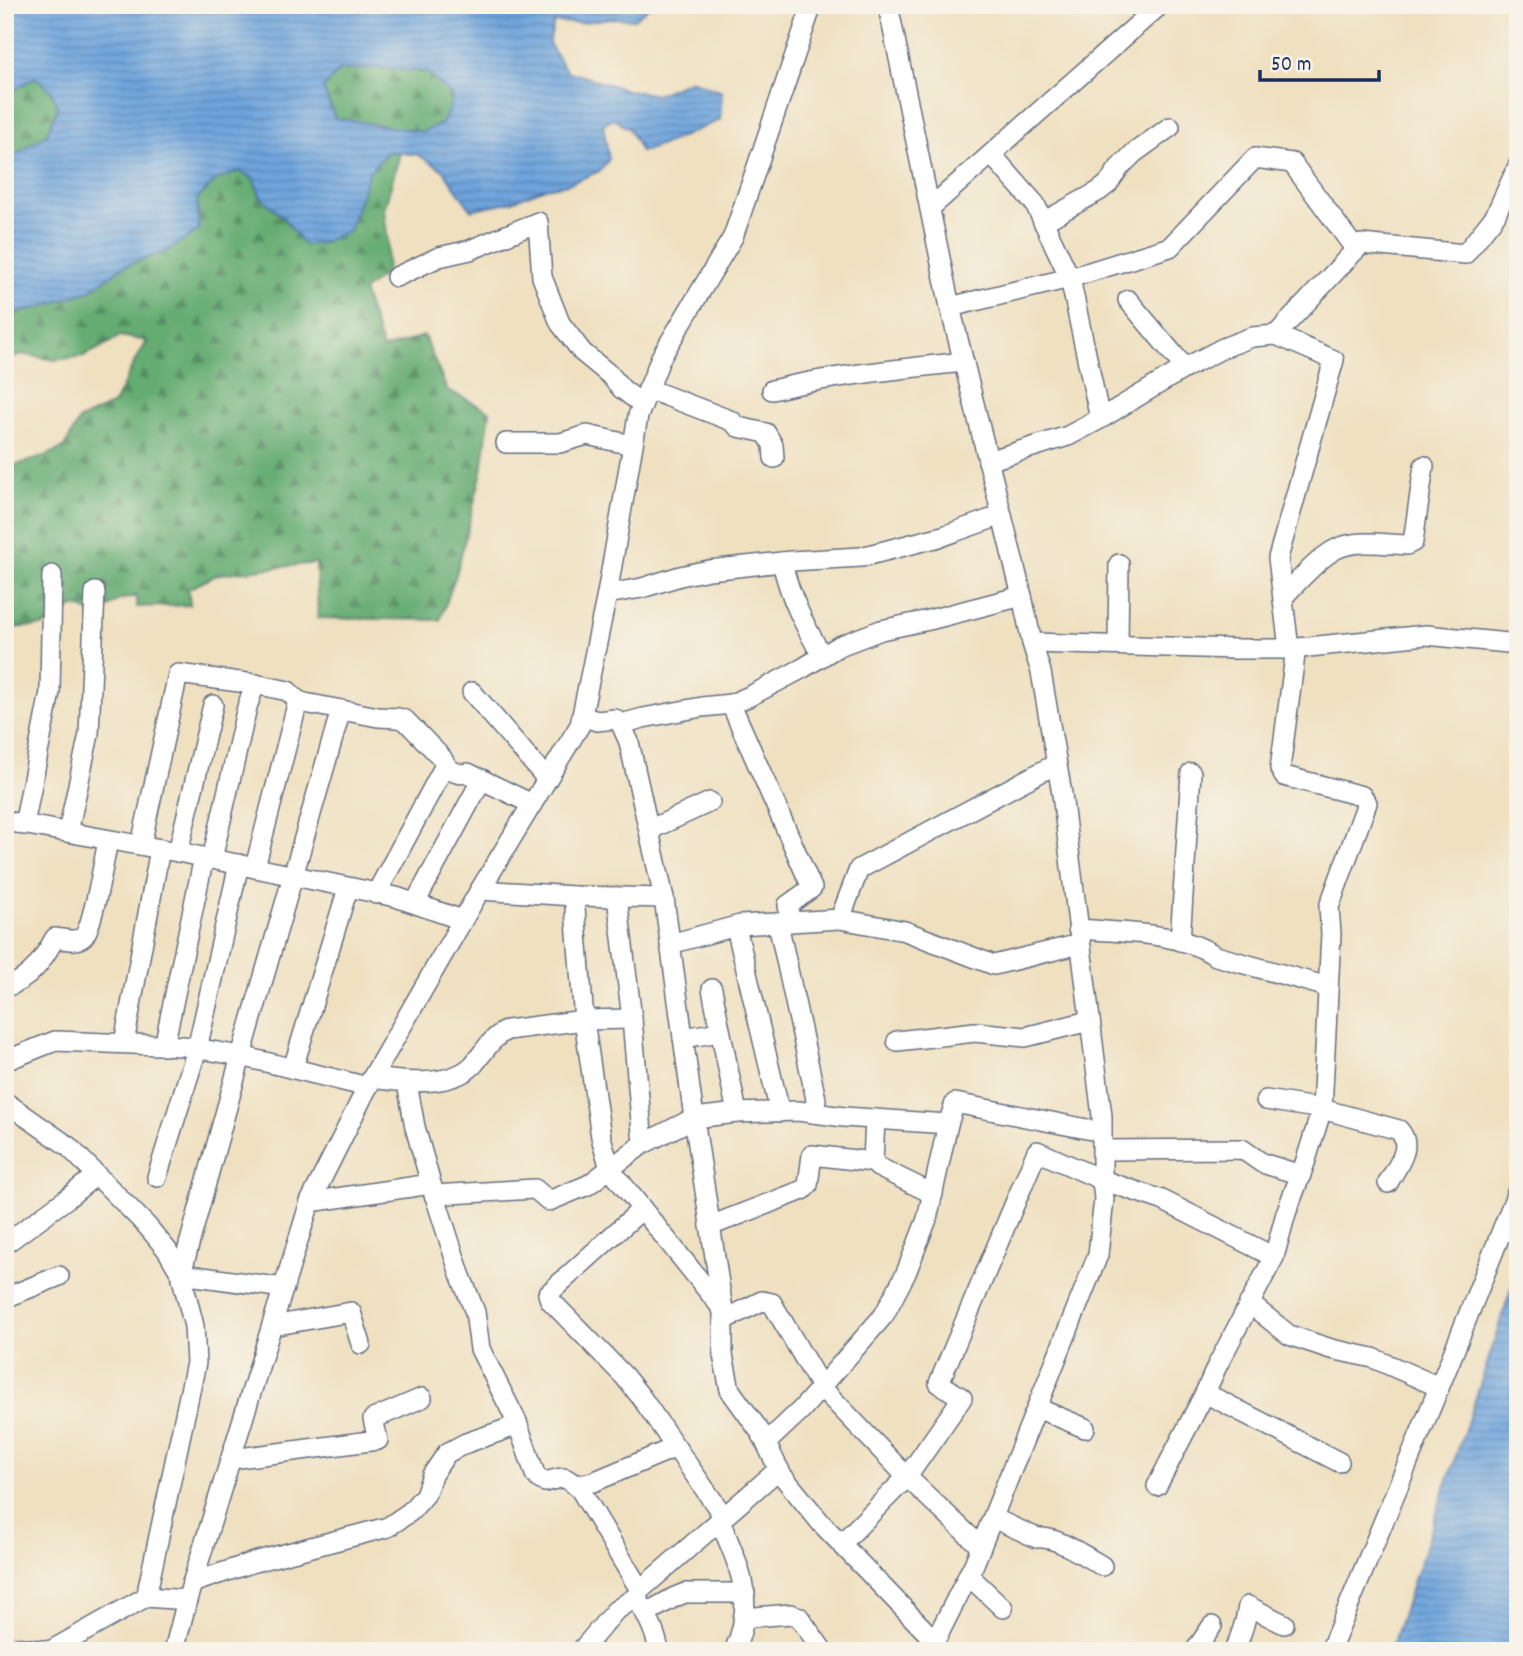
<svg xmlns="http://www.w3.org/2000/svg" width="1523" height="1656" viewBox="0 0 1523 1656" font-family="Dekko,sans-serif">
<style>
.forest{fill:url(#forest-firs);stroke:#406e68;stroke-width:2}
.water{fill:url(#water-rules);stroke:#446a9d;stroke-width:2;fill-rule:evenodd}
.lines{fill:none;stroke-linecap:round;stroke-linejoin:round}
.street-casing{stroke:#656d80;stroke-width:22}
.street{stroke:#fff;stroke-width:19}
</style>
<defs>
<pattern id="forest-firs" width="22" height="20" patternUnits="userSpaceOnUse" patternTransform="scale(1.75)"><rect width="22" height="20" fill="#65ac72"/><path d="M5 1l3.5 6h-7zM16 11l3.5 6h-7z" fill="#528c61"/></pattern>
<pattern id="water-rules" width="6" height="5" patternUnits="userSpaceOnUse" patternTransform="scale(1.75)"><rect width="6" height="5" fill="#6ea4dc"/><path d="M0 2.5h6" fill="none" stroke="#5a86b6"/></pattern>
</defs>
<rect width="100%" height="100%" fill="#f7f3e8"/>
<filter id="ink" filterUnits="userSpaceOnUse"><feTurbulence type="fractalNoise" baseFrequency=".0143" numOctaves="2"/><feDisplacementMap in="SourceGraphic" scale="14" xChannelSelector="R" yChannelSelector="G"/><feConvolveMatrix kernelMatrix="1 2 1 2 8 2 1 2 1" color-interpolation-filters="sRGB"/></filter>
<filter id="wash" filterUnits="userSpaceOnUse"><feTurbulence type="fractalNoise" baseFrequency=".00686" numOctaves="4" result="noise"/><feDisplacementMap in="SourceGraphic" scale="28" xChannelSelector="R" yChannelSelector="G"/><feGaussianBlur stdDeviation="1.57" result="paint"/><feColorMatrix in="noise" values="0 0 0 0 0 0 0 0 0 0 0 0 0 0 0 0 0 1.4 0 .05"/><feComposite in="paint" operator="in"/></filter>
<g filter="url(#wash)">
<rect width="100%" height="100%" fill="#efe0c0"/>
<g class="forest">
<path d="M 385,68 L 427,72 L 454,97 L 443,123 L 422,132 L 335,118 L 323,88 L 340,70 Z"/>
<path d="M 35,77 L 51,90 L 58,108 L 47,134 L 5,162 L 5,96 Z"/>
<path d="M 388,151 L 400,153 L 384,210 L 388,243 L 386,273 L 363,291 L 383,349 L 424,336 L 447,390 L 490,411 L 482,471 L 456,575 L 440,620 L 318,618 L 316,563 L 219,574 L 188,589 L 190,605 L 137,607 L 136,596 L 119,600 L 96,615 L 76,606 L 60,614 L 44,626 L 5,628 L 5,468 L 37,459 L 64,448 L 79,420 L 114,404 L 134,363 L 147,341 L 120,336 L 104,346 L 84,356 L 55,360 L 21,354 L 5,362 L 5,316 L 44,306 L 89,291 L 124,266 L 167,251 L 197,199 L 216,180 L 239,171 L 253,178 L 261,197 L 282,216 L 304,244 L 320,243 L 348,232 L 369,172 Z"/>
</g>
<g class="water">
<path d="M 5,5 L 646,5 L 648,8 L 634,19 L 611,18 L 578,23 L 554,22 L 549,43 L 566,71 L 627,90 L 656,95 L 691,80 L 722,92 L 720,120 C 693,131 669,144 641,152 L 629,129 L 614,119 L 603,124 L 609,159 L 600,171 L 568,184 L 545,188 L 513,201 L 471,210 L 443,170 L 418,155 L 388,151 L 369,172 L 348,232 L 320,243 L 304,245 L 282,216 L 261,197 L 253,178 L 239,171 L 216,180 L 197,199 L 199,230 L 167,251 L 124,266 L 89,291 L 44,306 L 5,316 L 5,162 L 47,134 L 58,108 L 51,90 L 35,77 L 5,96 ZM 385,68 L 427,72 L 453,97 L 443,123 L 422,132 L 335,118 L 323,88 L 340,70 Z"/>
<path d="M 1518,1267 L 1518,1651 L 1390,1651 L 1485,1370 Z"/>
</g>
</g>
<g filter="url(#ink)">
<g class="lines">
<defs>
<g id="street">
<path d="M 888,5 L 950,307 L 1022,596 L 1032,643 L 1041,672 L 1062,794 L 1102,1116 L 1102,1180 L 1104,1199 L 1098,1255 L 974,1564 L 930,1651"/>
<path d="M 930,208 L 1160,5"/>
<path d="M 1043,222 L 1099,191 L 1108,184 L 1119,168 L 1134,153 L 1170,127"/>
<path d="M 396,277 L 439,257 L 470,250 L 538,222 L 542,277 L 560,323 L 582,352 L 610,375 L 622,389 L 642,404"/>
<path d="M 1128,300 L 1185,368"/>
<path d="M 950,307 L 1070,278 L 1035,204 L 992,155"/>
<path d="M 1276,335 L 1361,244 L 1465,254 L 1495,216 L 1518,166"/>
<path d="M 648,389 L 732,421 L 738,427 L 766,433 L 773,445 L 774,458"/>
<path d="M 772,390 C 835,375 899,369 964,362"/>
<path d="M 1100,419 L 1070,278 L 1170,247 L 1255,158 L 1292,163 L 1356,250"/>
<path d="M 506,443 L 560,443 L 587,435 L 632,445"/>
<path d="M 988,461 L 1068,436 L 1100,419 L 1185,368 L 1223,348 L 1252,337 L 1276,335 L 1334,360 L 1278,558 L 1289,649"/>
<path d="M 782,562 C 790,598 804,624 822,656"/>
<path d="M 607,594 L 642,588 L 680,576 L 709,570 L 791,561 L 861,557 L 943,536 L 1002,515"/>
<path d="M 1283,597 C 1297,583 1318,558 1336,549 C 1356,539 1385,544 1407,545 L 1413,542 L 1424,466"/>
<path d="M 1032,643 L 1235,649 L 1289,649 L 1426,635 L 1518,644"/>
<path d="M 1118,645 L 1119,564"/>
<path d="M 472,692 L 547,779"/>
<path d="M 731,704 L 812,888 L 788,905 L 790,922"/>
<path d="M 582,716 L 597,721 L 615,719 L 621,724 L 629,742 L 664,898 L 694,1118 L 723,1310 L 723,1355 L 730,1390 L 761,1433 L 781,1474 L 821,1523 L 935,1641"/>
<path d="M 621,724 L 643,718 L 702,707 L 731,704 L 750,696 L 803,668 L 839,646 L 881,630 L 929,620 L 1022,596"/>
<path d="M 5,821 L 178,852 L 396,897 L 462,920"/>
<path d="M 24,825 L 50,692 L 52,575"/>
<path d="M 649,830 L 710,802"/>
<path d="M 68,832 L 89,734 L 95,592"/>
<path d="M 141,845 L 178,674 L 255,684 L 288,691 L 298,701 L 305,703 L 378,717 L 398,718 L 405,720 L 442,758 C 447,769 455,776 468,773 L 532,804"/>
<path d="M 178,852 L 213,705"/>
<path d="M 212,859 L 247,707 L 255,684"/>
<path d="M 255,867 L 298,701"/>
<path d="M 480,890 L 574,896 L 664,898"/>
<path d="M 376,894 L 445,765"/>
<path d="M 617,897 L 632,1019 L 643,1144"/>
<path d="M 415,903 L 482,779"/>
<path d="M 840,919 L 905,931 L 994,965 L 1080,944"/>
<path d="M 778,923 L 816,1099 L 814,1113"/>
<path d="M 736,927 L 780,1112"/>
<path d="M 1078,929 C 1122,933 1178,931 1216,956 L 1328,987"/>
<path d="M 1180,941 L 1191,773"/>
<path d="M 670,944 L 740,925 L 840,919 L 859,869 L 1056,764"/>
<path d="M 5,987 C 31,980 43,959 55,938 C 64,939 75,943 83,937 C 92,931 105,856 108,840"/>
<path d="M 712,989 L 737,1113"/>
<path d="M 632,1019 L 584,1020 L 601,1137 L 610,1169 L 721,1307"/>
<path d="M 683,1038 L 720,1032"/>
<path d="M 897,1041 L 975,1032 L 1025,1037 L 1089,1021"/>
<path d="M 124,1043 L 160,849"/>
<path d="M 164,1046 L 204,857"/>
<path d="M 5,1061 L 55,1041 L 184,1046 L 241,1056 L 368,1087"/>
<path d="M 293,1068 L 348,888"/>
<path d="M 372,1078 C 401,1082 450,1088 473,1065 C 484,1052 492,1037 507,1030 L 584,1020 L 574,896"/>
<path d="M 407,1083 L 415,1127 L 431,1184 L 460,1274 L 475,1312 L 480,1349 L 517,1422 L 535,1474 L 539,1479 L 545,1482 C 566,1477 562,1474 580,1489 L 640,1590"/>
<path d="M 1266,1100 L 1322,1109 L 1399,1130 C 1414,1147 1397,1166 1388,1183"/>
<path d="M 5,1102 L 68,1146 L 147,1226 L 167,1250 L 181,1274 L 194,1326 L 196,1363 L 146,1597"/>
<path d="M 1103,1150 L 1242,1149 L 1262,1163 L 1301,1175"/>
<path d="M 873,1162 L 875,1119"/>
<path d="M 157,1177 L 197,1049 L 239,864"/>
<path d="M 434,1195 L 535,1189 L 549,1201 L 588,1185 L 643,1144 L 694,1118 L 737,1113 L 798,1111 L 844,1117 L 948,1124"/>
<path d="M 310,1202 L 431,1184"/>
<path d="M 642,1209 L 548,1294 L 550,1300 L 624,1376 L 641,1397 L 724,1517"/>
<path d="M 710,1226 L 803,1190 L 808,1185 L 812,1155 L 873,1162 L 878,1167 L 933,1194"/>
<path d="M 5,1244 L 69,1197 L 96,1175"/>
<path d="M 284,1288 L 181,1274 L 241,1056 L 341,710"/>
<path d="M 5,1298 L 59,1276"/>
<path d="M 1249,1303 L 1289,1335 L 1331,1349 L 1373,1358 L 1439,1387"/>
<path d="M 723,1320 L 762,1301 L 772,1303 L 821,1387 L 907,1477 L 962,1398 L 939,1383 L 1037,1151 L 1102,1180 L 1162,1200 L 1274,1257"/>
<path d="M 272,1326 L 351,1312 L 361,1344"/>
<path d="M 1205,1393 L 1339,1462"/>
<path d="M 1037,1408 L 1085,1428"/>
<path d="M 766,1443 L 802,1409 L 884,1315 L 906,1273 L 927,1219 L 948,1124 L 955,1103 L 1102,1132"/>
<path d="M 231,1459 L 378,1440 L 373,1419 L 422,1398"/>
<path d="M 575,1485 L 593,1482 L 676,1447"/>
<path d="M 1157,1486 L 1205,1393 L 1217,1366 L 1274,1257 L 1286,1213 L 1305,1163 L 1322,1109 L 1331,934 L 1329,907 L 1367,803 L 1362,796 L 1284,776 L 1280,769 L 1296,648"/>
<path d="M 993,1518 L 1037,1538 C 1056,1536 1085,1556 1102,1566"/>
<path d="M 720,1521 C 739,1566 757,1602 734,1651"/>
<path d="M 841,1544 L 907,1477 L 981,1547"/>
<path d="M 968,1575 L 1003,1608"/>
<path d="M 192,1583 L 254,1562 L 388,1527 L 410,1512 L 425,1495 L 432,1475 L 447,1453 L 466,1443 L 507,1429 L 517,1422"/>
<path d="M 646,1613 L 675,1597 L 685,1593 L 745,1593"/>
<path d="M 743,1618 L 791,1614 L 799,1617 L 823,1651"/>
<path d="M 5,1646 L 48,1651"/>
<path d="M 50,1651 L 146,1597 L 187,1600"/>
<path d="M 174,1651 L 187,1600 L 310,1202 L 372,1078 L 480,890 L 580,725 L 607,594 L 638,416 L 661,357 L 733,237 L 812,5"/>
<path d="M 581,1651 L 615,1611 L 636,1597"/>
<path d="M 659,1651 C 656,1632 646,1613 636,1597 L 640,1590 L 779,1469"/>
<path d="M 1195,1651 L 1212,1626"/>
<path d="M 1234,1651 C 1241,1636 1246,1622 1248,1606 L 1284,1624"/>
<path d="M 1330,1651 L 1450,1361 L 1518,1190"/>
</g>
</defs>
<use href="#street" class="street-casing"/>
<use href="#street" class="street"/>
</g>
</g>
<rect width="1523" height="1656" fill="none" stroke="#f7f3e8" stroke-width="28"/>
<path d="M1260 70v10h119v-10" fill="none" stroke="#1b2f5e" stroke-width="3.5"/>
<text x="1271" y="70" font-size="21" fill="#1b2f5e" stroke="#f7f3e8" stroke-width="5" paint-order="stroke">50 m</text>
</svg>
